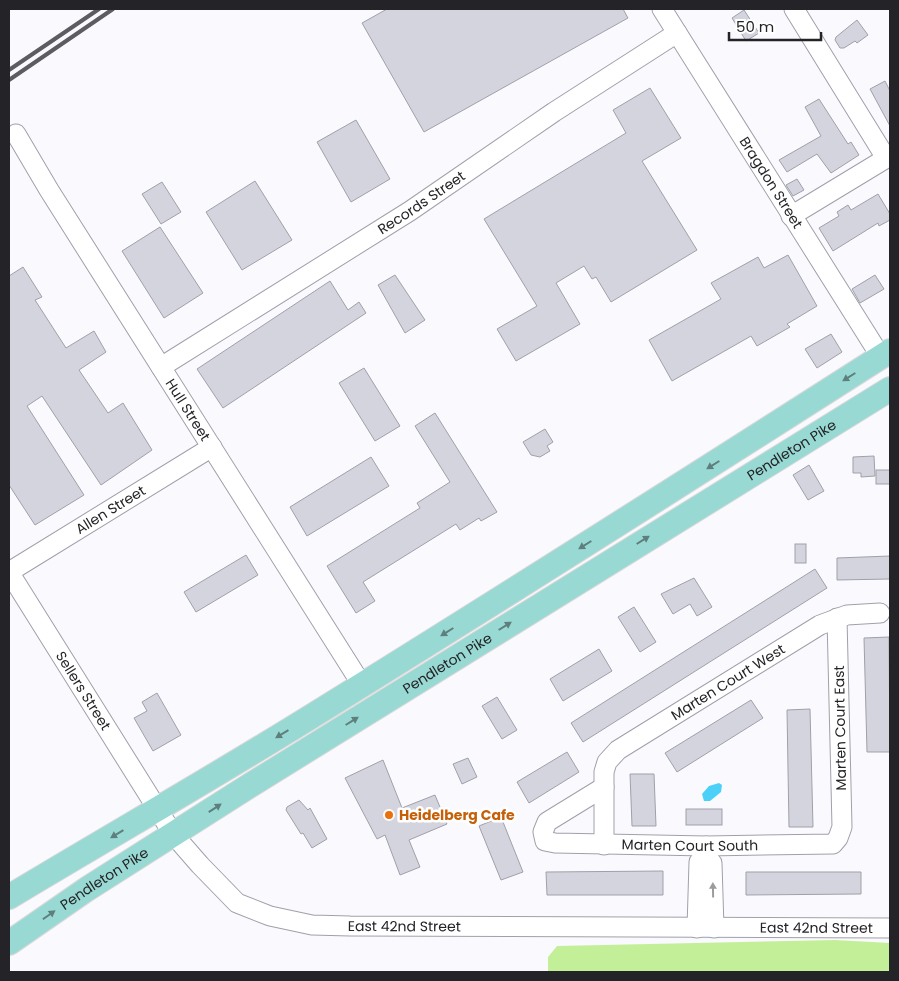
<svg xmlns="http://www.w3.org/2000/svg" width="899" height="981" viewBox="0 0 899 981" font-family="Poppins,sans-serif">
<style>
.green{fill:#c4ef99}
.water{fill:#4bd1f8}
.building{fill:#d4d4df;stroke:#9fa0aa}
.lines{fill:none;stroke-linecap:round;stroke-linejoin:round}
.minor-casing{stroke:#9fa0aa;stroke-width:21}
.major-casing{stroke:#d8d8d8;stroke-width:26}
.minor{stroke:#fff;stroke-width:19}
.major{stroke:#98dad3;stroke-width:24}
.rail{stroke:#5d5d61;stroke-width:4}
.oneway{fill:#5e7f7e}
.oneway2{fill:#9c9c9e}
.food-dot{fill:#e8710a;stroke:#fff;stroke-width:2}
.labels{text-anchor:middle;stroke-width:5;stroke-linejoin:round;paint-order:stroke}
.street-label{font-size:14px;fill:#242428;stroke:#fff}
.food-label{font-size:14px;font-weight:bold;fill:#c56008;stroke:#fff;text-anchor:start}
</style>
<rect width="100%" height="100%" fill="#fafafe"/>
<path class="green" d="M 835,940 L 890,943 L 890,972 L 548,972 L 548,957 L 557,946 Z"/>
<path class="water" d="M 719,783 L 722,785 L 721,792 L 710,801 L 704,801 L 702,794 L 709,786 Z"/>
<g class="building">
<path d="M 387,9 L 623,9 L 628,18 L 424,132 L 362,23 Z"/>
<path d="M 744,10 L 759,33 L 746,41 L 732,18 Z"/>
<path d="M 857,20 L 868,35 L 857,43 L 855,41 L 844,48 L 840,48 L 835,40 L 836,37 Z"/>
<path d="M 885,81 L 890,91 L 890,126 L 870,89 Z"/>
<path d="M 650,88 L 681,138 L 642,161 L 697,250 L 611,302 L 596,277 L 592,279 L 584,266 L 556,283 L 580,324 L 516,361 L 497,329 L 537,306 L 484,219 L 626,133 L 613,110 Z"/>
<path d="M 819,99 L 848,144 L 851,142 L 859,155 L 831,173 L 817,154 L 787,172 L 779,160 L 821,136 L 805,107 Z"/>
<path d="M 356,120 L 390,179 L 351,202 L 317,142 Z"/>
<path d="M 797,179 L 804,190 L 793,196 L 786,185 Z"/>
<path d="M 255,181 L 292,240 L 242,270 L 206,212 Z"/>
<path d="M 162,182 L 181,212 L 161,224 L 142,194 Z"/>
<path d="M 878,194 L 890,214 L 890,220 L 879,226 L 878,223 L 833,251 L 819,228 L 839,216 L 837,212 L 848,205 L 851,210 Z"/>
<path d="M 160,227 L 203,293 L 164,318 L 122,251 Z"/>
<path d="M 788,255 L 817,306 L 787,324 L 790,327 L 757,346 L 751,336 L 672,381 L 649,340 L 721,299 L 711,283 L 758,257 L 764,268 Z"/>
<path d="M 23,267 L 42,297 L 35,300 L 66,348 L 94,331 L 106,352 L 79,370 L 108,413 L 123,403 L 152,450 L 101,485 L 42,396 L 27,406 L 84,495 L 35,525 L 9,485 L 9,276 Z"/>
<path d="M 395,275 L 425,320 L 405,333 L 378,285 Z"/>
<path d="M 875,275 L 884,289 L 860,303 L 852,289 Z"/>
<path d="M 330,281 L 348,310 L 359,302 L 366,313 L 223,408 L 197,369 Z"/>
<path d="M 831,334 L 842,352 L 817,368 L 805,349 Z"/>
<path d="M 364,368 L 400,426 L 375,441 L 339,383 Z"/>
<path d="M 435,413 L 497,512 L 481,521 L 479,518 L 460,530 L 456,524 L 363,582 L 375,601 L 356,613 L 327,566 L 420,508 L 417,503 L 450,482 L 415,426 Z"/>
<path d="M 545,429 L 553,442 L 547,446 L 550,451 L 540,457 L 531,455 L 523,442 Z"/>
<path d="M 874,456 L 875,476 L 861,477 L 861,473 L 853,473 L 853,457 Z"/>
<path d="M 371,457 L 389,486 L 307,536 L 290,507 Z"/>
<path d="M 809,465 L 824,491 L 808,500 L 793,475 Z"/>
<rect x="876" y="470" width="14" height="14"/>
<rect x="795" y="544" width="11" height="19"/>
<path d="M 246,555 L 258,575 L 196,612 L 184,592 Z"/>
<path d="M 890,556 L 890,579 L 837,580 L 837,558 Z"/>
<path d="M 815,569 L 827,588 L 583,742 L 571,723 Z"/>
<path d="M 694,578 L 712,607 L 697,616 L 690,604 L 673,614 L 661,594 Z"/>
<path d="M 634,607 L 656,642 L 640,652 L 618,617 Z"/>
<path d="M 889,637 L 890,752 L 867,752 L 864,638 Z"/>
<path d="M 599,649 L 612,671 L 563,701 L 550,679 Z"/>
<path d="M 157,693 L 181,735 L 153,751 L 134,718 L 147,711 L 142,702 Z"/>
<path d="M 497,697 L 517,730 L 502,739 L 482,706 Z"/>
<path d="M 751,700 L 763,718 L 677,772 L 665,753 Z"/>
<path d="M 810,709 L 813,827 L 789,827 L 787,710 Z"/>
<path d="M 567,752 L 579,772 L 529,803 L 517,782 Z"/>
<path d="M 468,758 L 477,777 L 462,784 L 453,764 Z"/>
<path d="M 383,760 L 402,808 L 435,795 L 447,824 L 409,840 L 420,867 L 400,875 L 385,835 L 377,839 L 345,778 Z"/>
<path d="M 630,774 L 654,774 L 656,826 L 632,826 Z"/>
<path d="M 299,800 L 308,810 L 310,808 L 327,839 L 312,848 L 303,833 L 301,834 L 286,810 L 287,807 Z"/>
<rect x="686" y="809" width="36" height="16"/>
<path d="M 501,817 L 523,872 L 501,880 L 479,826 Z"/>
<path d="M 663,871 L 663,895 L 547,895 L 546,872 Z"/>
<path d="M 746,872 L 861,872 L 861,894 L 746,895 Z"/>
</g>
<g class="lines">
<defs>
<g id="minor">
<path id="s1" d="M 662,9 L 881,357"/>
<path d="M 794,9 L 886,158"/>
<path id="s2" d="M 16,134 L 49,190 L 362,685"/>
<path d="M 791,216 L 890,156"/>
<path id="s3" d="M 161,367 L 410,211 L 554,112 L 677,33"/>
<path id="s4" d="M 9,572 L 173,834 L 200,865 L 237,903 L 270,916 L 312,925 L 350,926 L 890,928"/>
<path id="s5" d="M 9,572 L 212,447"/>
<path id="s6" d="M 604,787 L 547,822 L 543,832 L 545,841 L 555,843 L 706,846 L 833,844 L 838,838 L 842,827 L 837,618"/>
<path id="s7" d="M 604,845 L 604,772 L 607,762 L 618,750 L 820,625 L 847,615 L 880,613"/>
<path d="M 705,856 L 712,863 L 714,928"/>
<path d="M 697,928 L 699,862 L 705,856 L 706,846"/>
</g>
<g id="major">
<path d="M 9,897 C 107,838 207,781 304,721 C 501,599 696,475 890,351"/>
<path id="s8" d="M 9,943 L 87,889 L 249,786 L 890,389"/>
</g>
</defs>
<use href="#minor" class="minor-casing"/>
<use href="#major" class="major-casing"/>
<use href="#minor" class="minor"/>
<use href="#major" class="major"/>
<g class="rail">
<path d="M 9,70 L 99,9"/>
<path d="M 9,80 L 113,9"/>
</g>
</g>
<defs><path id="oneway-solid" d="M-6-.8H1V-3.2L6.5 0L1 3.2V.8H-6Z" transform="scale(1.25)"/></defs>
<g class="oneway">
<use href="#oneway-solid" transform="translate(849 377) rotate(148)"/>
<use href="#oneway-solid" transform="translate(713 465) rotate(148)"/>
<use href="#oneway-solid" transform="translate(643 540) rotate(-32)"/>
<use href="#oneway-solid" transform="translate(585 545) rotate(148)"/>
<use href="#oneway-solid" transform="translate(505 626) rotate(-32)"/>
<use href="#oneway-solid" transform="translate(447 632) rotate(148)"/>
<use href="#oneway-solid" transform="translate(352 721) rotate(-32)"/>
<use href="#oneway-solid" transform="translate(282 734) rotate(149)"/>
<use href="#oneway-solid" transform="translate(215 808) rotate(-33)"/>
<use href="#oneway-solid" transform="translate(117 834) rotate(149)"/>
<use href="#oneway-solid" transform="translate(49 915) rotate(-35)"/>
</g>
<use class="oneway2" href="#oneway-solid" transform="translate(713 890) rotate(-91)"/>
<circle class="food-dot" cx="389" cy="815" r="5"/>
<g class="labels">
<g class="street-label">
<text dy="5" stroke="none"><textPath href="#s1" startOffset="205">Bragdon Street</textPath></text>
<text dy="5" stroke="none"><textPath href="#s3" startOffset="308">Records Street</textPath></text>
<text dy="5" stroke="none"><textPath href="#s2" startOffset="325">Hull Street</textPath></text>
<text dy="5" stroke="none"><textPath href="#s8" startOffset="925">Pendleton Pike</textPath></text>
<text dy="5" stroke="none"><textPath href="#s5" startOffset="119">Allen Street</textPath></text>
<text dy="5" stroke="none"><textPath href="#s8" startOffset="520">Pendleton Pike</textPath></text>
<text dy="5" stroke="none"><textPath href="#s7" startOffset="229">Marten Court West</textPath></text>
<text dy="5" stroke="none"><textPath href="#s4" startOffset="140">Sellers Street</textPath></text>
<text transform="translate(840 728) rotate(-91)" y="5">Marten Court East</text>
<text dy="5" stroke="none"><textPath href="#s6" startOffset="232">Marten Court South</textPath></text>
<text dy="5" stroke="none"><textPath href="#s8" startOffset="115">Pendleton Pike</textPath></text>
<text dy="5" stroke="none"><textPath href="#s4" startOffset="574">East 42nd Street</textPath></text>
<text dy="5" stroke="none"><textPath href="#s4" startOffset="986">East 42nd Street</textPath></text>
</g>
<g class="food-label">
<text x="399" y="820">Heidelberg Cafe</text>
</g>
</g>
<rect width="899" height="981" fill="none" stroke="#242428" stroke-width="20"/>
<path d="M729 32v8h92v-8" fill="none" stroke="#242428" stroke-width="2.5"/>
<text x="736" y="32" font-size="15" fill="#242428" stroke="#ffffff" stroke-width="4" paint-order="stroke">50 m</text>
</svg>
